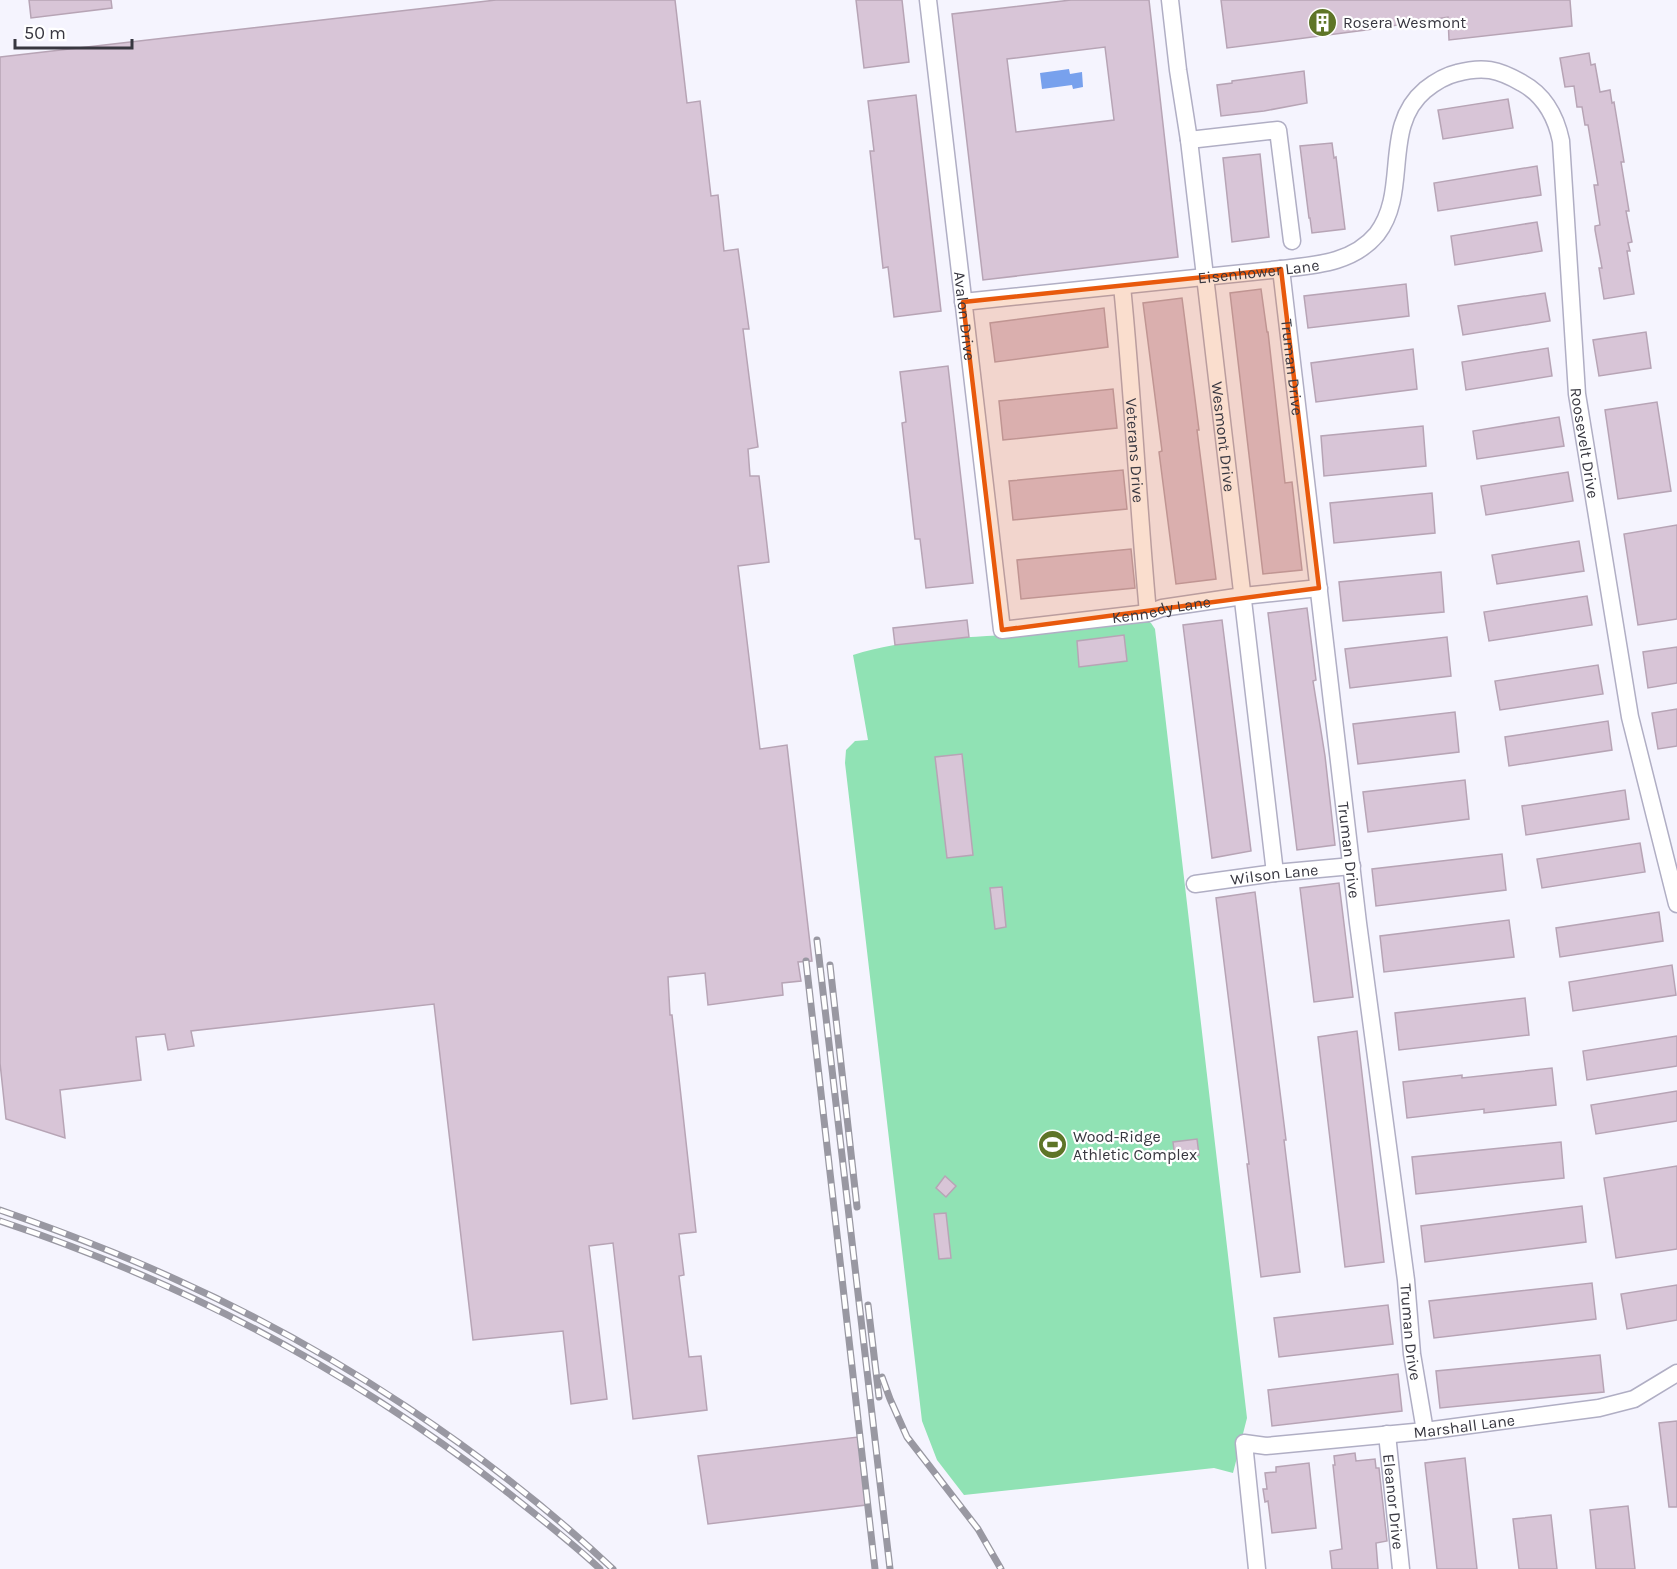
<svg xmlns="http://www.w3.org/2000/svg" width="1677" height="1569" viewBox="0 0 1677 1569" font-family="Karla,sans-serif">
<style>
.green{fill:#90e2b4}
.water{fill:#78a1ed}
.building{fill:#d8c5d7;stroke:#b7a4b5;stroke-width:1.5;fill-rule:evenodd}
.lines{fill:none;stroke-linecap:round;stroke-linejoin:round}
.minor-casing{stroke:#b0aec4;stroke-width:19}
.minor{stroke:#fff;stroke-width:16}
.rail-casing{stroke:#9998a2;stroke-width:7}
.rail{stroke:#fff;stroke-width:4.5;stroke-dasharray:14;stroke-linecap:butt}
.marked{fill:#e8590c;fill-opacity:0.2;stroke:#e8590c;stroke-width:4.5;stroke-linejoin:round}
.labels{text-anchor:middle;stroke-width:4.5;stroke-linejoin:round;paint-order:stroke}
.poi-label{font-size:16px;fill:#383740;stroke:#fff;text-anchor:start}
.street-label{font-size:16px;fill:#383740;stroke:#fff}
</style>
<rect width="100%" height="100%" fill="#f5f4fe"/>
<path class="green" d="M 1147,620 L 1151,623 L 1155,629 L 1247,1418 L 1233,1473 L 1214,1468 L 964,1495 L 937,1460 L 922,1421 L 845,763 L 846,750 L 855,741 L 868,740 L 853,655 C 907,638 966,638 1023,634 C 1064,630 1105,625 1147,620 Z"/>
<path class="water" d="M 1069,69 L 1070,74 L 1082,72 L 1083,87 L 1073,89 L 1072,85 L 1042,89 L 1040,73 Z"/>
<g class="building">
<path d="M 29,0 L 111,0 L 112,8 L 31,18 Z"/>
<path d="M 496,0 L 675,0 L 687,103 L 700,101 L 711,196 L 718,195 L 724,251 L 738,249 L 749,329 L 743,329 L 758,447 L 748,449 L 750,476 L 759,476 L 769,562 L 738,566 L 760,749 L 787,745 L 812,961 L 798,962 L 801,981 L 782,983 L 783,995 L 708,1005 L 705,973 L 668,977 L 670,1015 L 672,1015 L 696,1232 L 679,1234 L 684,1275 L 679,1276 L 689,1357 L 701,1356 L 707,1410 L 633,1419 L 613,1243 L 589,1246 L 607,1399 L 571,1404 L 563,1331 L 473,1340 L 434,1004 L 191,1031 L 194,1046 L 168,1050 L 165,1034 L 136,1037 L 141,1080 L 60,1090 L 65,1138 L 6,1119 L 0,1063 L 0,57 Z"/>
<path d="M 856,0 L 902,0 L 909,62 L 864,68 Z"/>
<path d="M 1071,0 L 1149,0 L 1178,257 L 983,280 L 952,14 ZM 1105,47 L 1114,120 L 1016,132 L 1007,59 Z"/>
<path d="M 1221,0 L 1570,0 L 1572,26 L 1449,40 L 1448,17 L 1366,30 L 1227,48 Z"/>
<path d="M 1589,53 L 1591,65 L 1595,64 L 1600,92 L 1610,90 L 1612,103 L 1614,102 L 1624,162 L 1621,162 L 1629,211 L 1626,211 L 1632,242 L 1628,243 L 1630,251 L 1627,251 L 1634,294 L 1604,299 L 1599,268 L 1602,268 L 1595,230 L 1595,226 L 1600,225 L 1594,185 L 1598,185 L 1588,125 L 1585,125 L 1582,107 L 1577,107 L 1574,86 L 1565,87 L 1560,58 Z"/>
<path d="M 1304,71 L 1307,103 L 1264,111 L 1221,116 L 1217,85 L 1232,83 L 1232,81 Z"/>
<path d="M 916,95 L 941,311 L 894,317 L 888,267 L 883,268 L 870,151 L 874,151 L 868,101 Z"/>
<path d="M 1508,99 L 1513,128 L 1443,139 L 1438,110 Z"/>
<path d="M 1332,143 L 1334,158 L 1336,157 L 1345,229 L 1312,233 L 1310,218 L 1309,218 L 1300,146 Z"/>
<path d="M 1260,154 L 1269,237 L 1232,242 L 1223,158 Z"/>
<path d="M 1537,166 L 1541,195 L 1438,211 L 1434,183 Z"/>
<path d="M 1537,222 L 1542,251 L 1455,265 L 1451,236 Z"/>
<path d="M 1406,284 L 1409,316 L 1308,328 L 1304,296 Z"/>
<path d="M 1261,289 L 1267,332 L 1268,332 L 1285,483 L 1292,482 L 1302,570 L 1263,574 L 1230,293 Z"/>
<path d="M 1545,293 L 1550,321 L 1463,335 L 1458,306 Z"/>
<path d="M 1182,298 L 1199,430 L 1197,430 L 1216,579 L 1176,584 L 1159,452 L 1162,451 L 1143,303 Z"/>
<path d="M 1104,308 L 1108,347 L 995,362 L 990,323 Z"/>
<path d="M 1646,332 L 1651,368 L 1599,376 L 1593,340 Z"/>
<path d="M 1548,348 L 1552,376 L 1466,390 L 1462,362 Z"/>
<path d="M 1413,349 L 1417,389 L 1316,402 L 1311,363 Z"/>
<path d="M 948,366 L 973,583 L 926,588 L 920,539 L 915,539 L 902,423 L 906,422 L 900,372 Z"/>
<path d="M 1113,389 L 1117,428 L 1003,440 L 999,401 Z"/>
<path d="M 1657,402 L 1671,491 L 1618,499 L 1605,410 Z"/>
<path d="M 1559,417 L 1564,446 L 1477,459 L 1473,431 Z"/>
<path d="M 1423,426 L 1426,466 L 1324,476 L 1321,436 Z"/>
<path d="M 1123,470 L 1127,509 L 1013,520 L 1009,481 Z"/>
<path d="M 1568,472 L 1573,501 L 1486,515 L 1481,486 Z"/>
<path d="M 1432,493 L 1435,533 L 1334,543 L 1330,503 Z"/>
<path d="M 1677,525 L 1677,619 L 1638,625 L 1624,534 Z"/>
<path d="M 1579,541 L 1584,571 L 1497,584 L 1492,555 Z"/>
<path d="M 1131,549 L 1135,588 L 1021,599 L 1017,560 Z"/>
<path d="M 1441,572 L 1444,612 L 1343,621 L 1339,582 Z"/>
<path d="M 1587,596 L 1592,625 L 1489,641 L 1484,612 Z"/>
<path d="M 1307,608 L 1316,680 L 1313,681 L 1325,756 L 1335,845 L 1297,850 L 1268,613 Z"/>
<path d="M 967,620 L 969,637 L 895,645 L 893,628 Z"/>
<path d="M 1222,620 L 1251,851 L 1212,858 L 1183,625 Z"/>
<path d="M 1124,635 L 1127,661 L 1079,667 L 1077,641 Z"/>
<path d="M 1447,637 L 1451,676 L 1350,688 L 1345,649 Z"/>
<path d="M 1677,647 L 1677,683 L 1648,688 L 1643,652 Z"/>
<path d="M 1598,665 L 1603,694 L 1500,710 L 1495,681 Z"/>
<path d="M 1677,709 L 1677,746 L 1658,749 L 1652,713 Z"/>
<path d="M 1455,712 L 1459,752 L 1358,764 L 1353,724 Z"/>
<path d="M 1608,721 L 1612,750 L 1509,766 L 1505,737 Z"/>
<path d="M 962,754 L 973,855 L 947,858 L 935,757 Z"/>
<path d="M 1465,780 L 1469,819 L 1368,832 L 1363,792 Z"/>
<path d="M 1625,790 L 1629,819 L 1526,835 L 1522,806 Z"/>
<path d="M 1640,843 L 1645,872 L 1542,888 L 1537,859 Z"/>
<path d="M 1502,854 L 1506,890 L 1376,906 L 1372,869 Z"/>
<path d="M 1339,883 L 1353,997 L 1314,1002 L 1300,888 Z"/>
<path d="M 1002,887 L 1006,927 L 995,929 L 990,888 Z"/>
<path d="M 1255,892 L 1286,1140 L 1284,1140 L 1300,1272 L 1261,1277 L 1247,1164 L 1249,1164 L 1216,898 Z"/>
<path d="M 1659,912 L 1663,941 L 1560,957 L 1556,928 Z"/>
<path d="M 1509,920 L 1514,957 L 1384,972 L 1380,936 Z"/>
<path d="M 1672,965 L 1676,995 L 1573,1011 L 1569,982 Z"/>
<path d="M 1525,998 L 1529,1035 L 1399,1050 L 1395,1013 Z"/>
<path d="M 1357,1031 L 1384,1262 L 1345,1267 L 1318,1037 Z"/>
<path d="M 1677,1036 L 1677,1066 L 1587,1080 L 1583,1051 Z"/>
<path d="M 1552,1068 L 1556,1105 L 1484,1113 L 1484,1109 L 1407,1118 L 1403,1082 L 1462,1075 L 1462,1078 Z"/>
<path d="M 1677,1091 L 1677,1121 L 1596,1134 L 1591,1105 Z"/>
<path d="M 1197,1139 L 1199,1155 L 1175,1158 L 1173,1142 Z"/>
<path d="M 1561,1142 L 1564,1178 L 1416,1194 L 1412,1157 Z"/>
<path d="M 1677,1166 L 1677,1249 L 1616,1258 L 1604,1178 Z"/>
<path d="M 945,1176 L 956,1186 L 946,1197 L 936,1188 Z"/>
<path d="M 1582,1206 L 1586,1242 L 1425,1262 L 1421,1226 Z"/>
<path d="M 946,1213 L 951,1258 L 939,1259 L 934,1214 Z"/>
<path d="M 1592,1283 L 1596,1319 L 1434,1338 L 1429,1301 Z"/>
<path d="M 1677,1285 L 1677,1320 L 1627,1329 L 1621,1294 Z"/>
<path d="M 1388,1305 L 1393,1344 L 1279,1357 L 1274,1318 Z"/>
<path d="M 1600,1355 L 1604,1392 L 1440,1408 L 1436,1371 Z"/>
<path d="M 1398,1374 L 1402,1411 L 1272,1426 L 1268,1390 Z"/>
<path d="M 1677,1421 L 1677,1507 L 1669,1507 L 1659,1423 Z"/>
<path d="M 858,1437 L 866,1505 L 708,1524 L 698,1456 Z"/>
<path d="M 1355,1453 L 1356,1461 L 1375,1459 L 1376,1468 L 1379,1468 L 1387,1541 L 1376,1543 L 1378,1569 L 1332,1569 L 1330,1551 L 1342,1549 L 1333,1465 L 1335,1465 L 1334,1456 Z"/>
<path d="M 1465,1458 L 1477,1569 L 1437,1569 L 1425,1463 Z"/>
<path d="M 1309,1463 L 1316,1528 L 1272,1533 L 1268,1501 L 1265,1502 L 1263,1489 L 1267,1489 L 1265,1473 L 1276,1472 L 1276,1467 Z"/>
<path d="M 1628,1506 L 1635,1569 L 1596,1569 L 1590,1510 Z"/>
<path d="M 1551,1515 L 1557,1569 L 1519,1569 L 1513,1519 Z"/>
</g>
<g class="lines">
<defs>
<g id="minor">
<path id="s1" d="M 928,0 L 1002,630 L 1148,613 L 1162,608 L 1243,596 L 1319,588"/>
<path id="s2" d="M 1170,0 L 1178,70 L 1189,140 L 1275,873"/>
<path d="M 1189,140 L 1278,130 L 1292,241"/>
<path id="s3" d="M 1281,269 L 1358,923 L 1406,1280 L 1412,1354 L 1425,1431"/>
<path id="s4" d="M 1122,286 C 1133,395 1138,504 1148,613"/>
<path id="s5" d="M 963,302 L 1281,269 C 1316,265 1353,263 1377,234 C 1410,191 1381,127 1425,90 C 1435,82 1444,76 1457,73 C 1483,66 1498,69 1522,83 C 1544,95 1556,117 1561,141 L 1577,394 L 1630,717 L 1677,904"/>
<path id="s6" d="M 1195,884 L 1275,873 L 1352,866"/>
<path id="s7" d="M 1387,1434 L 1401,1569"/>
<path id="s8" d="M 1257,1569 L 1244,1443 L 1266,1446 L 1425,1431 L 1599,1408 L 1634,1399 L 1677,1373"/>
</g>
</defs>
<use href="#minor" class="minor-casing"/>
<use href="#minor" class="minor"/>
<defs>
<g id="rail">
<path d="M 817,940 L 890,1569"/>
<path d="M 806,961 L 875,1569"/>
<path d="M 830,965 L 857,1207"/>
<path d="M 0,1210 C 60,1231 119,1253 177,1280 C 333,1350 488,1452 613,1569"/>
<path d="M 0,1221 C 181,1281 351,1371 502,1488 C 535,1514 569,1540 600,1569"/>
<path d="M 868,1305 L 879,1397"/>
<path d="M 882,1377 L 890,1399 L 907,1437 L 978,1529 L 1001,1569"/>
</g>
</defs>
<use href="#rail" class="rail-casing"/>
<use href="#rail" class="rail"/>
</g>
<path class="marked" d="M 1281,269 L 1319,588 L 1002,630 L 963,302 Z"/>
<defs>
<symbol id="building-disc" viewBox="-11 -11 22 22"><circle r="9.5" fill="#5e7527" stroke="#fff"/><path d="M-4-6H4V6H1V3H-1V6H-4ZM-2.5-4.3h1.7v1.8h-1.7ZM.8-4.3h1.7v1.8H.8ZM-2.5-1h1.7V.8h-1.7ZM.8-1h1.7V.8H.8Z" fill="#fff"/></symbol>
<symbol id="stadium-disc" viewBox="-11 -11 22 22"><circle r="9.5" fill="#5e7527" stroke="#fff"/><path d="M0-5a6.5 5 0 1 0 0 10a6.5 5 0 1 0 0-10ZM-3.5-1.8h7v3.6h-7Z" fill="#fff"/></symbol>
</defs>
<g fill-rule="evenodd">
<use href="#building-disc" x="1306" y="6" width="33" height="33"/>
<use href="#stadium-disc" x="1036" y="1128" width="33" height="33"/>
</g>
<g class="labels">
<g class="poi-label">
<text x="1343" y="28">Rosera Wesmont</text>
<text x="1073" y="1142">Wood-Ridge<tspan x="1073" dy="18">Athletic Complex</tspan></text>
</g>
<g class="street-label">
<text dy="6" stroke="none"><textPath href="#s5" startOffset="297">Eisenhower Lane</textPath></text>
<text dy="6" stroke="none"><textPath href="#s1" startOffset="318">Avalon Drive</textPath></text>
<text dy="6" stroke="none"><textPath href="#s3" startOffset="99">Truman Drive</textPath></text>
<text dy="6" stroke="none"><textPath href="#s2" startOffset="440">Wesmont Drive</textPath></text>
<text dy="6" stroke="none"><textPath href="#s5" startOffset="1060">Roosevelt Drive</textPath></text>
<text dy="6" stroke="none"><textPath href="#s4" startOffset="165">Veterans Drive</textPath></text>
<text dy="6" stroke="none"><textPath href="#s1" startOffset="795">Kennedy Lane</textPath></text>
<text dy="6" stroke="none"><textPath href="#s3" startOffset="585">Truman Drive</textPath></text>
<text dy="6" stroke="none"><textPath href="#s6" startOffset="80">Wilson Lane</textPath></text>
<text dy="6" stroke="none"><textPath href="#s3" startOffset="1071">Truman Drive</textPath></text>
<text dy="6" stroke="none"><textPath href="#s8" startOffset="348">Marshall Lane</textPath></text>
<text dy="6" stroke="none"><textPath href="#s7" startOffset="68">Eleanor Drive</textPath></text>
</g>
</g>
<path d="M15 39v9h117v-9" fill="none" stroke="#383740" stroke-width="3"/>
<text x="24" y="39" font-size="18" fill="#383740" stroke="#ffffff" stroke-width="4.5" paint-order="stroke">50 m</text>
</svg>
